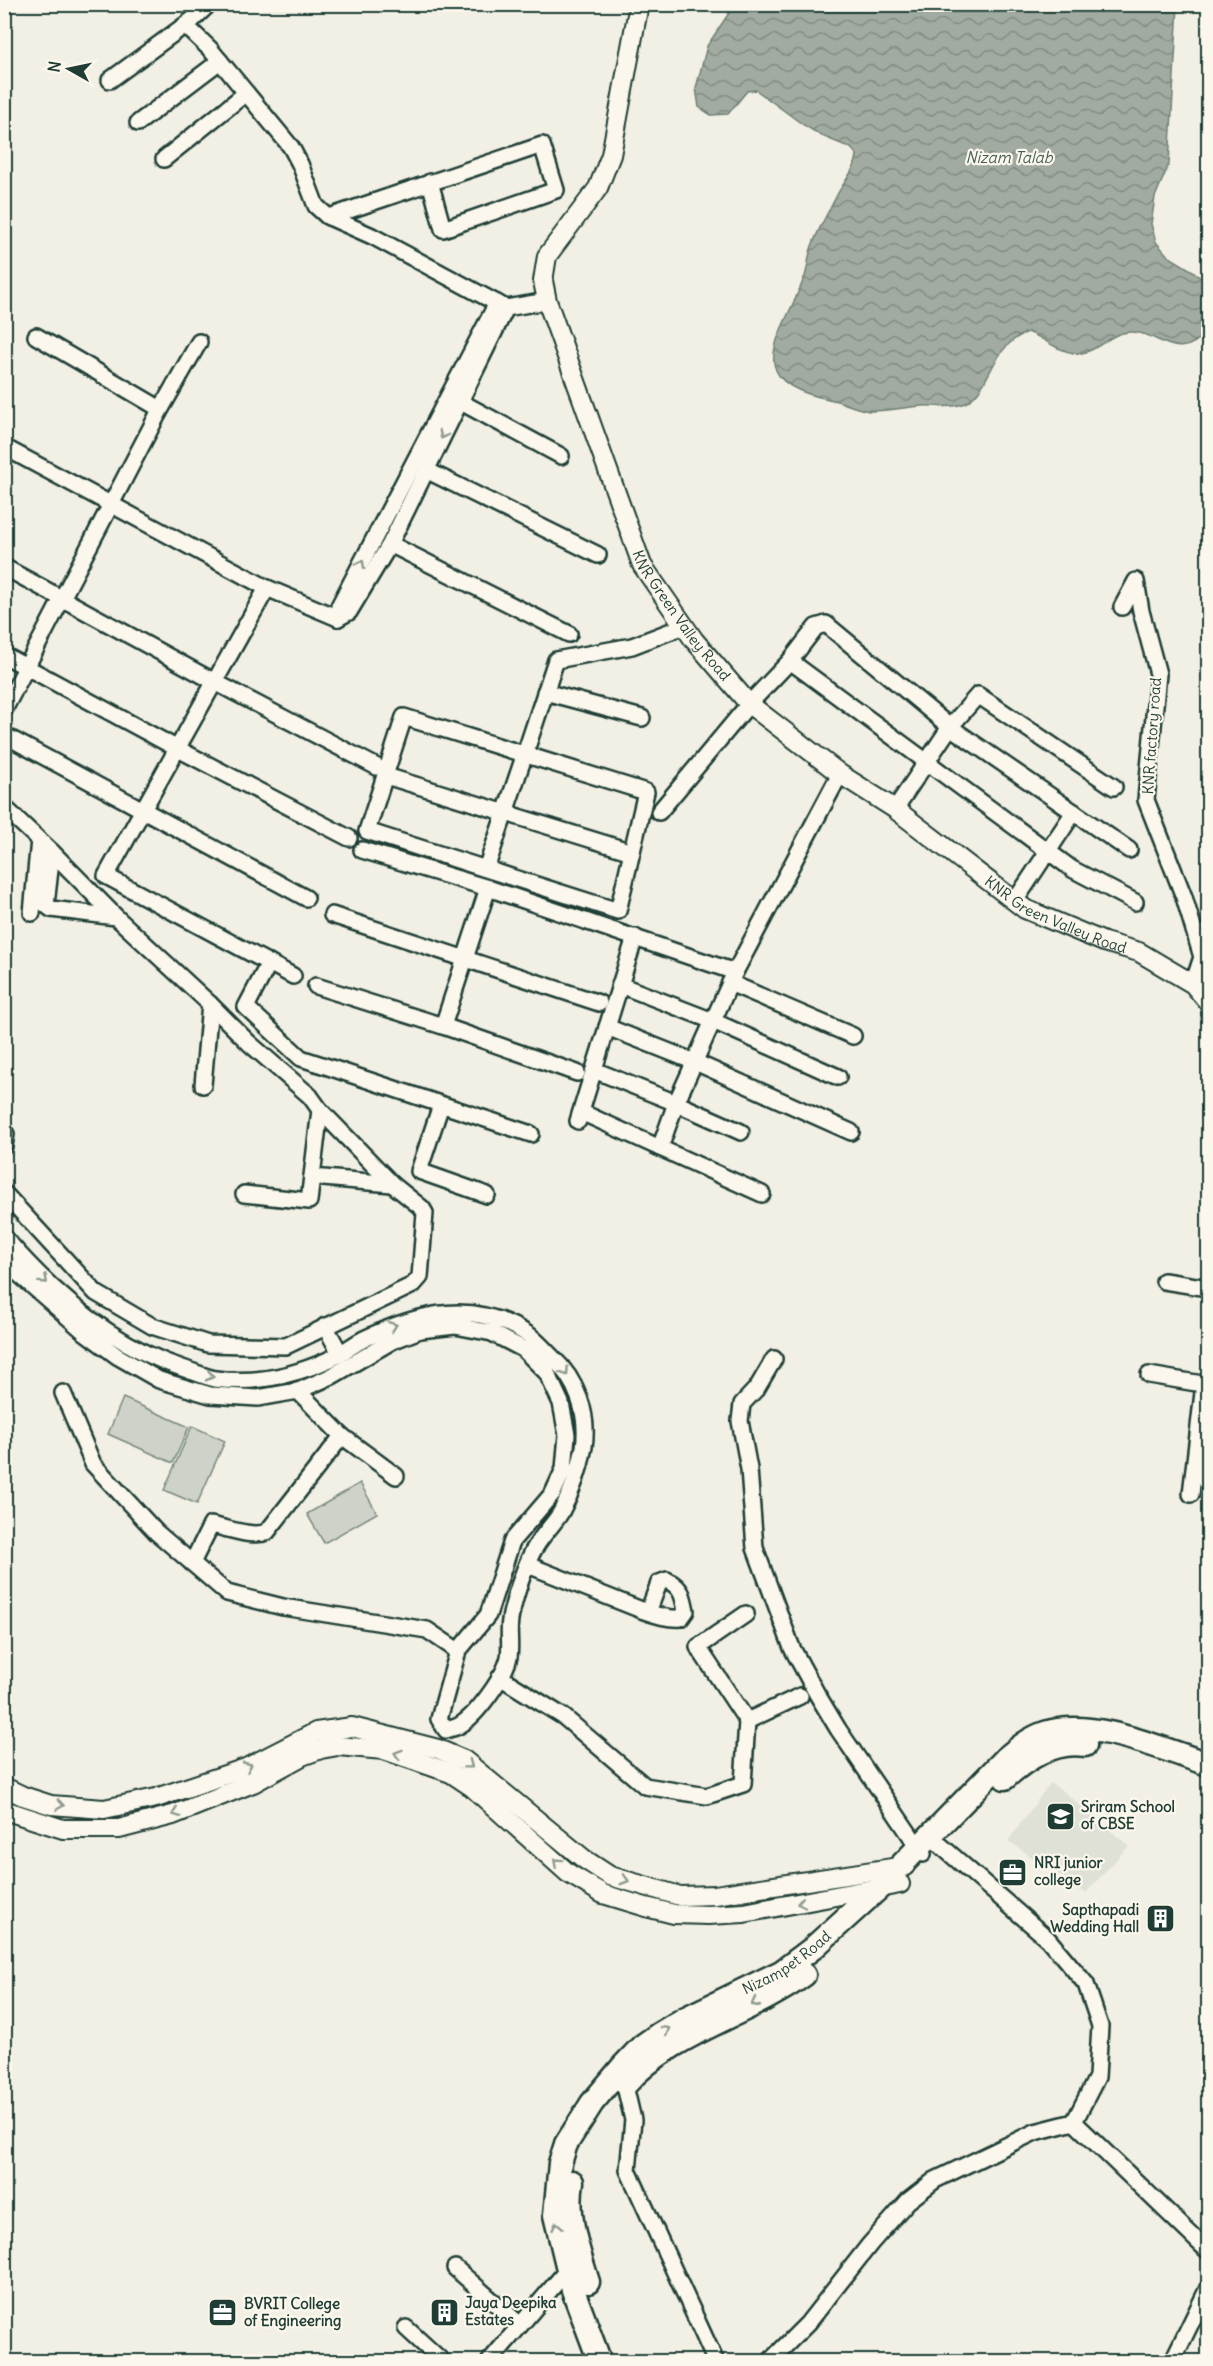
<svg xmlns="http://www.w3.org/2000/svg" width="1213" height="2366" viewBox="0 0 1213 2366" font-family="Delius,sans-serif">
<style>
.built{fill:#e0e1d6}
.grass{fill:#cfd2c8;stroke:#77887e;stroke-width:1.5}
.water{fill:url(#water-waves);stroke:#6e7f75;stroke-width:1.5}
.lines{fill:none;stroke-linecap:round;stroke-linejoin:round}
.minor-casing{stroke:#1f3d34;stroke-width:20}
.tertiary-casing{stroke:#1f3d34;stroke-width:22}
.primary-casing{stroke:#1f3d34;stroke-width:27}
.minor{stroke:#fbf7ec;stroke-width:15}
.tertiary{stroke:#fbf7ec;stroke-width:18}
.primary{stroke:#fbf7ec;stroke-width:22}
.oneway{stroke:#8d9a90}
.labels{text-anchor:middle;stroke-width:4.5;stroke-linejoin:round;paint-order:stroke}
.street-label{font-size:15px;fill:#1f3d34;stroke:#fbf7ec}
.poi-label{font-size:15px;font-weight:bold;fill:#1f3d34;stroke:#fbf7ec;text-anchor:start}
.water-label{font-size:16px;font-style:italic;fill:#465e55;stroke:#fbf7ec}
</style>
<defs>
<pattern id="water-waves" width="16" height="10" patternUnits="userSpaceOnUse" patternTransform="scale(1.5)"><rect width="16" height="10" fill="#a2aba1"/><path d="M0 5q4-4 8 0t8 0" fill="none" stroke="#838c84"/></pattern>
</defs>
<rect width="100%" height="100%" fill="#f2f0e5"/>
<filter id="ink" filterUnits="userSpaceOnUse"><feTurbulence type="fractalNoise" baseFrequency=".0167" numOctaves="2"/><feDisplacementMap in="SourceGraphic" scale="12" xChannelSelector="R" yChannelSelector="G"/><feConvolveMatrix kernelMatrix="1 2 1 2 8 2 1 2 1" color-interpolation-filters="sRGB"/></filter>
<g filter="url(#ink)">
<path class="built" d="M 1050,1783 L 1063,1791 L 1129,1846 L 1086,1893 L 1008,1841 Z"/>
<g class="grass">
<path d="M 123,1398 L 189,1427 L 173,1463 L 108,1434 Z"/>
<path d="M 192,1426 L 225,1441 L 197,1504 L 164,1490 Z"/>
<path d="M 360,1483 L 377,1513 L 324,1543 L 307,1514 Z"/>
</g>
<path class="water" d="M 735,4 L 1178,5 L 1169,164 L 1155,197 L 1151,224 L 1156,242 L 1168,256 L 1193,271 L 1208,285 L 1208,330 C 1177,367 1160,331 1129,332 C 1108,333 1095,356 1074,353 C 1057,351 1044,338 1028,332 C 988,347 991,393 963,404 C 949,409 937,405 922,406 C 906,407 889,411 872,411 C 860,411 846,403 833,400 C 735,382 783,335 805,276 C 808,267 808,258 811,249 C 817,231 828,213 837,195 C 843,183 856,169 857,155 L 851,148 L 822,136 L 802,124 L 756,90 L 747,91 L 728,114 L 711,115 L 699,107 L 696,88 L 707,46 Z"/>
<g class="lines">
<defs>
<g id="minor">
<path d="M 209,4 L 186,26 L 210,49 L 291,147 L 300,164 L 316,206 L 327,216 L 372,236 L 506,308 L 547,301"/>
<path d="M 110,80 L 192,20"/>
<path d="M 138,123 L 220,61"/>
<path d="M 164,159 L 246,93"/>
<path d="M 329,217 L 542,145 L 556,190 L 443,229 L 430,182"/>
<path d="M 459,401 L 561,456"/>
<path d="M 158,414 L 199,342"/>
<path d="M 4,447 L 267,588 L 338,618"/>
<path d="M 426,470 L 598,555"/>
<path d="M 390,544 L 569,634"/>
<path d="M 4,567 L 215,682 L 377,767"/>
<path d="M 267,588 L 106,876 L 269,963"/>
<path d="M 1122,607 L 1136,581 L 1141,611 L 1158,674 L 1146,800 L 1184,897 L 1202,957 L 1193,984"/>
<path d="M 338,618 L 349,612 L 390,544 L 506,308"/>
<path d="M 338,618 L 339,606 L 497,303"/>
<path d="M 4,655 L 178,749 L 349,838"/>
<path d="M 790,661 L 1072,869 L 1135,902"/>
<path d="M 545,692 L 642,718"/>
<path d="M 4,710 L 158,414 L 158,408 L 152,404 L 36,336"/>
<path d="M 4,735 L 306,898"/>
<path d="M 386,776 L 632,852"/>
<path d="M 1114,787 L 978,695 L 950,727 L 1129,850"/>
<path d="M 4,807 L 52,852 L 116,917 L 210,1004 L 249,1043 L 310,1096 L 320,1110 L 392,1184 L 422,1208 L 425,1213 L 420,1277 L 413,1285 L 286,1346 L 208,1344 L 152,1326 L 96,1293 L 4,1193"/>
<path d="M 659,812 L 749,704 L 790,661 L 816,627 L 826,624 L 950,727 L 895,809"/>
<path d="M 362,850 L 488,888 L 735,972 L 840,774"/>
<path d="M 52,852 L 46,905 L 51,909 L 116,917"/>
<path d="M 486,869 L 618,911 L 646,792 L 404,717 L 367,831 L 486,869 C 510,799 533,730 556,660 L 632,646 L 684,626"/>
<path d="M 1015,901 L 1074,812"/>
<path d="M 32,913 L 39,840"/>
<path d="M 332,915 L 599,1003"/>
<path d="M 735,972 L 676,1103 L 660,1148 L 762,1194"/>
<path d="M 293,976 L 269,963 L 246,1007 L 301,1058 L 531,1134"/>
<path d="M 730,983 L 853,1036"/>
<path d="M 620,985 L 713,1021 L 838,1077"/>
<path d="M 316,986 L 443,1026 L 577,1073"/>
<path d="M 443,1026 L 488,888"/>
<path d="M 607,1027 L 695,1062 L 851,1132"/>
<path d="M 594,1070 L 676,1103 L 741,1132"/>
<path d="M 203,1085 L 210,1004"/>
<path d="M 441,1105 L 419,1171 L 487,1195"/>
<path d="M 581,1112 L 660,1148"/>
<path d="M 578,1121 L 635,937"/>
<path d="M 4,1146 L 6,1134"/>
<path d="M 312,1177 L 392,1184"/>
<path d="M 244,1194 L 309,1201 L 320,1110"/>
<path d="M 4,1237 C 53,1294 112,1346 185,1369 C 194,1372 205,1377 215,1379 C 253,1384 293,1376 328,1360 C 341,1355 352,1345 364,1339 C 419,1312 475,1299 529,1335 C 537,1341 545,1350 552,1357 C 577,1380 589,1414 584,1447 C 580,1469 572,1492 561,1512 C 554,1524 543,1534 536,1546 C 527,1560 521,1579 516,1595 C 514,1603 511,1612 510,1620 C 508,1632 511,1645 509,1657 C 505,1676 477,1715 460,1725 C 456,1728 451,1728 446,1730 L 439,1719 L 458,1651 L 488,1615 L 512,1541 L 553,1493 L 564,1469 L 567,1435 L 561,1403 L 547,1373 L 523,1349 L 492,1333 L 455,1326 L 420,1330 L 392,1341 L 332,1376 L 298,1391 L 258,1398 L 210,1395 L 159,1380 L 117,1356 L 86,1333 L 4,1261"/>
<path d="M 1164,1281 L 1208,1288"/>
<path d="M 325,1326 L 340,1353"/>
<path d="M 774,1359 L 757,1388 L 742,1404 L 740,1421 L 749,1469 L 755,1548 L 792,1648 L 817,1694 L 838,1729 L 923,1854"/>
<path d="M 1149,1375 L 1208,1385"/>
<path d="M 298,1391 L 342,1436 L 396,1476"/>
<path d="M 63,1393 L 93,1464 L 156,1532 L 227,1593 L 283,1607 L 427,1630 L 458,1651"/>
<path d="M 1191,1494 L 1204,1384"/>
<path d="M 192,1563 L 211,1525 C 227,1528 252,1538 267,1532 L 342,1436"/>
<path d="M 528,1565 L 644,1611 C 656,1615 668,1619 681,1618 L 686,1611 C 683,1595 682,1588 667,1580 L 659,1583 L 648,1612"/>
<path d="M 500,1677 L 564,1717 L 645,1786 L 707,1796 L 743,1784 L 747,1721 L 698,1647 L 746,1614"/>
<path d="M 747,1721 L 800,1696"/>
<path d="M 939,1844 L 1048,1939 L 1086,1984 L 1100,2026 L 1097,2077 L 1074,2122 L 1208,2251"/>
<path d="M 625,2086 L 633,2120 L 628,2170 L 716,2362"/>
<path d="M 455,2268 L 520,2325"/>
<path d="M 406,2328 L 443,2362"/>
<path d="M 489,2362 L 568,2269"/>
<path d="M 769,2362 L 808,2323 L 870,2244 L 908,2201 L 935,2180 L 1035,2132 L 1074,2122"/>
<path d="M 1172,2362 L 1208,2288"/>
</g>
<g id="tertiary">
<path id="s1" d="M 639,4 L 611,155 L 598,188 L 547,256 L 543,281 L 547,301 L 642,565 L 694,640 L 749,704 L 840,774 L 895,809 L 1025,909 L 1104,942 L 1139,952 L 1193,984 L 1208,1002"/>
<path d="M 4,1787 L 23,1796 L 51,1805 L 104,1809 L 156,1798 L 246,1768 L 316,1732 L 352,1727 L 438,1749 L 464,1760 L 584,1859 L 610,1876 L 680,1896 L 715,1895 L 905,1866"/>
<path d="M 4,1810 L 63,1829 L 119,1829 L 173,1815 L 253,1783 L 302,1756 L 321,1749 L 338,1746 L 384,1750 L 451,1773 L 472,1787 L 568,1873 L 603,1894 L 646,1907 L 674,1914 L 708,1915 L 744,1913 L 900,1884"/>
</g>
<g id="primary">
<path d="M 1005,1778 C 1027,1758 1055,1740 1085,1745"/>
<path d="M 626,2084 C 670,2033 750,2015 804,1975"/>
<path d="M 572,2182 C 566,2215 578,2251 588,2282"/>
<path id="s2" d="M 600,2362 L 573,2290 L 555,2215 L 560,2163 L 566,2144 L 592,2103 L 623,2066 L 642,2046 L 659,2034 L 684,2019 L 781,1972 L 813,1948 L 879,1888 L 1006,1758 C 1018,1748 1030,1738 1045,1733 C 1093,1718 1162,1749 1208,1764"/>
</g>
</defs>
<use href="#minor" class="minor-casing"/>
<use href="#tertiary" class="tertiary-casing"/>
<use href="#primary" class="primary-casing"/>
<use href="#minor" class="minor"/>
<use href="#tertiary" class="tertiary"/>
<use href="#primary" class="primary"/>
</g>
<defs><path id="oneway-chevron" d="M-2-3.5L2.5 0L-2 3.5" fill="none" stroke-width="1.6" stroke-linecap="round" stroke-linejoin="round" transform="scale(1.5)"/></defs>
<g class="oneway">
<use href="#oneway-chevron" transform="translate(443 435) rotate(116)"/>
<use href="#oneway-chevron" transform="translate(361 564) rotate(-62)"/>
<use href="#oneway-chevron" transform="translate(44 1280) rotate(42)"/>
<use href="#oneway-chevron" transform="translate(393 1326) rotate(-20)"/>
<use href="#oneway-chevron" transform="translate(565 1372) rotate(56)"/>
<use href="#oneway-chevron" transform="translate(210 1376) rotate(13)"/>
<use href="#oneway-chevron" transform="translate(398 1754) rotate(-162)"/>
<use href="#oneway-chevron" transform="translate(469 1765) rotate(37)"/>
<use href="#oneway-chevron" transform="translate(248 1766) rotate(-25)"/>
<use href="#oneway-chevron" transform="translate(60 1805) rotate(8)"/>
<use href="#oneway-chevron" transform="translate(176 1813) rotate(160)"/>
<use href="#oneway-chevron" transform="translate(557 1862) rotate(-138)"/>
<use href="#oneway-chevron" transform="translate(625 1880) rotate(16)"/>
<use href="#oneway-chevron" transform="translate(801 1903) rotate(168)"/>
<use href="#oneway-chevron" transform="translate(755 2003) rotate(152)"/>
<use href="#oneway-chevron" transform="translate(666 2030) rotate(-31)"/>
<use href="#oneway-chevron" transform="translate(557 2226) rotate(-102)"/>
</g>
</g>
<defs>
<symbol id="school-square" viewBox="-11 -11 22 22"><rect x="-9" y="-9" width="18" height="18" rx="4" fill="#1f3d34" stroke="#fbf7ec"/><path d="M0-5L7-2L0 1L-7-2ZM-4 1L0 2.5L4 1V4Q0 6-4 4Z" fill="#fff"/></symbol>
<symbol id="office-square" viewBox="-11 -11 22 22"><rect x="-9" y="-9" width="18" height="18" rx="4" fill="#1f3d34" stroke="#fbf7ec"/><path d="M-6-3h4V-5.5h4V-3h4V5H-6ZM-1-4.5V-3h2v-1.5ZM-6 0V1H6V0Z" fill="#fff"/></symbol>
<symbol id="building-square" viewBox="-11 -11 22 22"><rect x="-9" y="-9" width="18" height="18" rx="4" fill="#1f3d34" stroke="#fbf7ec"/><path d="M-4-6H4V6H1V3H-1V6H-4ZM-2.5-4.3h1.7v1.8h-1.7ZM.8-4.3h1.7v1.8H.8ZM-2.5-1h1.7V.8h-1.7ZM.8-1h1.7V.8H.8Z" fill="#fff"/></symbol>
</defs>
<g fill-rule="evenodd">
<use href="#school-square" x="1044" y="1800" width="33" height="33"/>
<use href="#office-square" x="996" y="1856" width="33" height="33"/>
<use href="#building-square" x="1144" y="1902" width="33" height="33"/>
<use href="#building-square" x="428" y="2296" width="33" height="33"/>
<use href="#office-square" x="206" y="2296" width="33" height="33"/>
</g>
<g class="labels">
<g class="street-label">
<text dy="5" stroke="none"><textPath href="#s1" startOffset="664">KNR Green Valley Road</textPath></text>
<text transform="translate(1152 736) rotate(-86)" y="5">KNR factory road</text>
<text dy="5" stroke="none"><textPath href="#s1" startOffset="1150">KNR Green Valley Road</textPath></text>
<text dy="5" stroke="none"><textPath href="#s2" startOffset="518">Nizampet Road</textPath></text>
</g>
<g class="poi-label">
<text x="1081" y="1812">Sriram School<tspan x="1081" dy="17">of CBSE</tspan></text>
<text x="1034" y="1868">NRI junior<tspan x="1034" dy="17">college</tspan></text>
<text x="1139" y="1915" text-anchor="end">Sapthapadi<tspan x="1139" dy="17">Wedding Hall</tspan></text>
<text x="465" y="2308">Jaya Deepika<tspan x="465" dy="17">Estates</tspan></text>
<text x="244" y="2309">BVRIT College<tspan x="244" dy="17">of Engineering</tspan></text>
</g>
<g class="water-label">
<text x="1009" y="163">Nizam Talab</text>
</g>
</g>
<rect width="1213" height="2366" fill="none" stroke="#fbf7ec" stroke-width="24"/>
<rect x="12" y="12" width="1189" height="2342" fill="none" stroke="#1f3d34" stroke-width="2" filter="url(#ink)"/>
<g transform="translate(69 69) rotate(279)" stroke="#fbf7ec" stroke-width="4.5" paint-order="stroke">
<path d="M0-4.5L10 22L0 15L-10 22Z" fill="#1f3d34"/>
<text y="-9" font-size="16" font-weight="bold" text-anchor="middle" fill="#1f3d34">N</text>
</g>
</svg>
